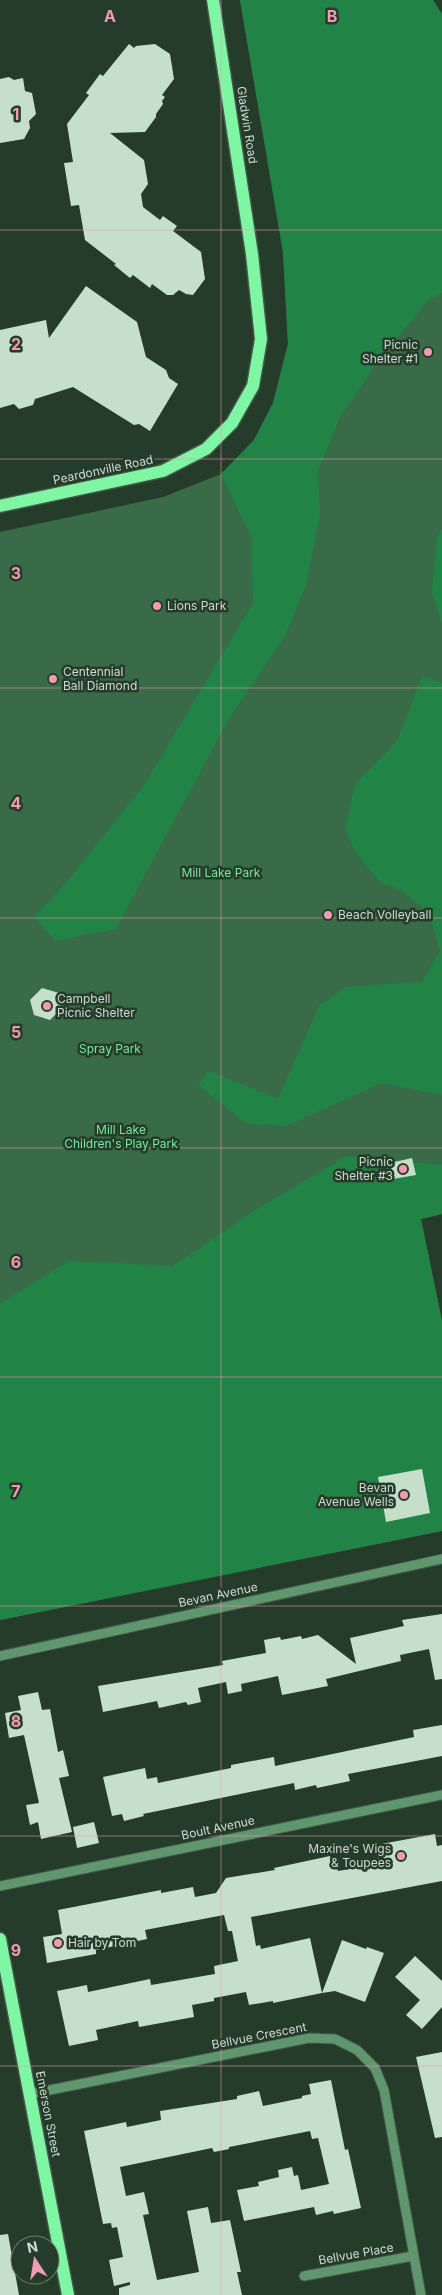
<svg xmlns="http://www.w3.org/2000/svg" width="442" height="2295" viewBox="0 0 442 2295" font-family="Inter,sans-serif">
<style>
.green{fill:#396b48}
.forest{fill:#228347}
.building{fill:#c5dfca}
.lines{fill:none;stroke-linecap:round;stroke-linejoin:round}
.minor-casing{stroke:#445849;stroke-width:11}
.major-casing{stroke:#445849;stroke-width:15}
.minor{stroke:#5f966e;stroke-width:9}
.major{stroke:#7ef6a3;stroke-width:12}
.grid{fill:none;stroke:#f19ab2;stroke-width:1;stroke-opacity:0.55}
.poi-dot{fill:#f19ab2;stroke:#263c2b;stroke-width:2}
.labels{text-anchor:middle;stroke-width:5;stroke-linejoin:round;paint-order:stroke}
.street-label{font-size:12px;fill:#cddad0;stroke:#263c2b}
.poi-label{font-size:12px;fill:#cddad0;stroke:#263c2b;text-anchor:start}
.park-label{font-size:12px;fill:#74eb99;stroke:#263c2b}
.grid-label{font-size:16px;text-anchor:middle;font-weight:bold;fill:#f19ab2;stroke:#263c2b;stroke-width:5;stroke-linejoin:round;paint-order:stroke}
</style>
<rect width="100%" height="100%" fill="#263c2b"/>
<path class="green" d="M 240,0 L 433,0 L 442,14 L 442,1214 L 421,1219 L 442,1321 L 442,1531 L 0,1620 L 0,532 L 163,497 L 221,474 L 254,440 L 273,403 L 288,344 L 283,252 Z"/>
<g class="forest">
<path d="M 240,0 L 433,0 L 442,14 L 442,293 L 429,300 L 381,357 L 340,417 L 318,471 L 320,516 L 306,585 L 285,636 L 228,720 L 116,929 L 55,941 L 34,917 L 66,883 L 145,784 L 253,603 L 251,536 L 221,474 L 254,440 L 273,403 L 288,344 L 283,252 Z"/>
<path d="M 442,529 L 442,623 L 432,592 L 437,537 Z"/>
<path d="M 422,676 L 442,683 L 442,1095 L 382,1083 L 286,1126 L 247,1124 L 198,1085 L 209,1071 L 278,1099 L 319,1006 L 345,987 L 422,982 L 440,951 L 429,913 L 401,890 L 380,882 L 356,853 L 345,830 L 355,784 L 397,741 Z"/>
<path d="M 347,1156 L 442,1165 L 442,1214 L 421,1219 L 442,1321 L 442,1531 L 0,1620 L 0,1304 L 69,1261 L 173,1266 L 255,1210 Z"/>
</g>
<g class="building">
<path d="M 129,44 L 134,48 L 136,46 L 155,44 L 170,54 L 174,79 L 162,95 L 165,97 L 162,101 L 163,104 L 156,114 L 156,117 L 145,132 L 110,133 L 144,160 L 148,184 L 141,194 L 143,207 L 160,220 L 163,216 L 177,226 L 173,231 L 201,252 L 205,279 L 193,295 L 186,294 L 179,290 L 173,295 L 167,295 L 152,284 L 150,288 L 133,275 L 130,278 L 114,265 L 116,264 L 85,240 L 79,205 L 71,206 L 64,163 L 73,162 L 67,124 L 89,95 L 86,93 L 100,74 L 103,76 Z"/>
<path d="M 9,77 L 14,80 L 23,78 L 25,91 L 32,93 L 36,114 L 29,121 L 30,128 L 24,139 L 0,143 L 0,79 Z"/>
<path d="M 86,286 L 137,322 L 146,357 L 166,370 L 169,378 L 178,384 L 150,431 L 139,424 L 134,425 L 73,387 L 35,399 L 33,405 L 19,409 L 14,404 L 0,408 L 0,330 L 46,320 L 49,338 Z"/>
<path d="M 42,988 L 59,993 L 62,1008 L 50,1020 L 34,1015 L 30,1000 Z"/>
<path d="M 412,1158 L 416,1175 L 393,1179 L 390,1163 Z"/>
<path d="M 422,1469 L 430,1513 L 386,1522 L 378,1477 Z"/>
<path d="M 442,1614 L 442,1679 L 435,1680 L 429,1649 L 400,1655 L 401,1661 L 326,1679 L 328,1686 L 282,1695 L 278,1676 L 241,1684 L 242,1691 L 228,1694 L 226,1682 L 198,1688 L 201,1702 L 188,1705 L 186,1702 L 159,1708 L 157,1701 L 103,1712 L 98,1686 L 223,1665 L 222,1661 L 266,1653 L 264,1640 L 280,1637 L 281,1640 L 301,1636 L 302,1639 L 318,1635 L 356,1664 L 350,1638 L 404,1626 L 402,1620 Z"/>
<path d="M 38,1692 L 42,1710 L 50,1709 L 58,1752 L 63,1750 L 69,1776 L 59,1778 L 72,1832 L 41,1839 L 38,1822 L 30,1825 L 26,1805 L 39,1803 L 24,1735 L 9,1738 L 5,1713 L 21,1710 L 18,1696 Z"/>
<path d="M 442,1725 L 442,1756 L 348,1774 L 350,1781 L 317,1788 L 316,1785 L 295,1790 L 294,1783 L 143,1814 L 144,1816 L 124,1821 L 122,1814 L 112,1816 L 103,1777 L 145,1768 L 147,1779 L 157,1777 L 158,1783 L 231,1768 L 231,1765 L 274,1757 L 275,1766 L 414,1737 L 413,1730 Z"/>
<path d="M 94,1822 L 99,1843 L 77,1848 L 73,1827 Z"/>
<path d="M 435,1834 L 437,1846 L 442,1845 L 442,1881 L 251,1917 L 256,1946 L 260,1945 L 261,1949 L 310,1938 L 322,1993 L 273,2003 L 273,2001 L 249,2005 L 246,1992 L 214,1998 L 214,2001 L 192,2005 L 194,2017 L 139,2027 L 138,2021 L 96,2030 L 98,2040 L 69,2046 L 57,1991 L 87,1985 L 88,1992 L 150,1979 L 151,1985 L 215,1974 L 214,1966 L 238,1961 L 232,1931 L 228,1931 L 224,1915 L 145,1930 L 147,1939 L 96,1950 L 96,1954 L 47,1963 L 43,1937 L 62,1934 L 58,1910 L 161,1890 L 161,1893 L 193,1887 L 195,1897 L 216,1893 L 226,1878 L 275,1870 L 274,1868 L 330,1856 L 333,1868 L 337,1867 L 338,1871 L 379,1864 L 376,1845 Z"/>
<path d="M 342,1940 L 366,1949 L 367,1947 L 384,1953 L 365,2002 L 335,1991 L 322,1993 Z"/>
<path d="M 415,1956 L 442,1981 L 442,2007 L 422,2029 L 406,2015 L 420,2000 L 395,1977 Z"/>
<path d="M 442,2052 L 442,2137 L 435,2138 L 416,2057 Z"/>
<path d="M 331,2080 L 345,2150 L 348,2149 L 361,2208 L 334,2214 L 333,2211 L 316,2215 L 314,2207 L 244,2221 L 237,2190 L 259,2186 L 258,2182 L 279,2177 L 278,2170 L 292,2167 L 294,2176 L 298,2175 L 301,2190 L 329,2184 L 318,2138 L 312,2139 L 310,2131 L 229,2147 L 229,2149 L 214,2152 L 212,2148 L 120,2167 L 126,2196 L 144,2192 L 149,2214 L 143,2215 L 157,2280 L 199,2272 L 187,2211 L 208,2207 L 211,2223 L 230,2220 L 241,2272 L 237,2272 L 242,2295 L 119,2295 L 119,2288 L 130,2285 L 130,2282 L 114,2286 L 109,2260 L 123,2257 L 117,2227 L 112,2228 L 111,2223 L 103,2224 L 84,2131 L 126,2122 L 127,2127 L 161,2120 L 160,2111 L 237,2099 L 237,2096 L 259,2091 L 263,2106 L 302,2098 L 302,2096 L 311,2094 L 309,2084 Z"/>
<path d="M 8,2234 L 19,2295 L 0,2295 L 0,2235 Z"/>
</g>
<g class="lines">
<defs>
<g id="minor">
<path d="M 0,1656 L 442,1559"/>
<path d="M 0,1886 L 442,1795"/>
<path d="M 30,2094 L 309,2038 L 335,2039 L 357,2050 L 375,2068 L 384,2090 L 421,2295"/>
<path d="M 304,2276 L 413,2256"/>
</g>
<g id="major">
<path d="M 0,506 L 163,471 L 206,449 L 232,423 L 253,386 L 261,339 L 252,254 L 213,0"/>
<path d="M 0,1939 L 68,2295"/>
</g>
</defs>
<use href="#minor" class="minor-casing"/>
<use href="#major" class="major-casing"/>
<use href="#minor" class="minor"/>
<use href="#major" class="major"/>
</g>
<path class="grid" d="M 221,0 L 221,2295M 0,230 L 442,230M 0,459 L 442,459M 0,688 L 442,688M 0,918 L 442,918M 0,1148 L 442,1148M 0,1377 L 442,1377M 0,1606 L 442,1606M 0,1836 L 442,1836M 0,2066 L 442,2066"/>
<g class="poi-dot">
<circle cx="428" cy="352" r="5"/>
<circle cx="157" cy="606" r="5"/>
<circle cx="53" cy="679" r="5"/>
<circle cx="328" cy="915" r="5"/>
<circle cx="47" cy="1006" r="5"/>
<circle cx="403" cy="1169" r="5"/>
<circle cx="404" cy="1495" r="5"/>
<circle cx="401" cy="1856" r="5"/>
<circle cx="58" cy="1943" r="5"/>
</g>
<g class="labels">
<g class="street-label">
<text transform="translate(247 125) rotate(81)" y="4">Gladwin Road</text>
<text transform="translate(103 470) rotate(-12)" y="4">Peardonville Road</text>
<text transform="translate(218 1595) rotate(-12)" y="4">Bevan Avenue</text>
<text transform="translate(218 1828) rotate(-12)" y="4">Boult Avenue</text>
<text transform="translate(259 2036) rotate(-11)" y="4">Bellvue Crescent</text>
<text transform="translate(48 2114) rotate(79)" y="4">Emerson Street</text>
<text transform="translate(356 2254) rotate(-10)" y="4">Bellvue Place</text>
</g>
<g class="poi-label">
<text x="418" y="349" text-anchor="end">Picnic<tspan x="418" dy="14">Shelter #1</tspan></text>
<text x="167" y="610">Lions Park</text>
<text x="63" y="676">Centennial<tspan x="63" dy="14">Ball Diamond</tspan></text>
<text x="338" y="919">Beach Volleyball</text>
<text x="57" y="1003">Campbell<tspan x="57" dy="14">Picnic Shelter</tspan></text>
<text x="393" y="1166" text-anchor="end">Picnic<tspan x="393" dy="14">Shelter #3</tspan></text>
<text x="394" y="1492" text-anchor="end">Bevan<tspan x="394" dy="14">Avenue Wells</tspan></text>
<text x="391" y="1853" text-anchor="end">Maxine's Wigs<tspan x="391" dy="14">&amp; Toupees</tspan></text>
<text x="68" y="1947">Hair by Tom</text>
</g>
<g class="park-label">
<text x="221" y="877">Mill Lake Park</text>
<text x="110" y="1053">Spray Park</text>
<text x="121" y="1134">Mill Lake<tspan x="121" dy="14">Children's Play Park</tspan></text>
</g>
</g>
<g class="grid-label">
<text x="110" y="22">A</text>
<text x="332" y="22">B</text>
<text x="16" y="120">1</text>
<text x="16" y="350">2</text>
<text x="16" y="579">3</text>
<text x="16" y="809">4</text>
<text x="16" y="1038">5</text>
<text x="16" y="1268">6</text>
<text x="16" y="1497">7</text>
<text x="16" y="1727">8</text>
<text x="16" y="1956">9</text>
</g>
<g transform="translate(35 2260) rotate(348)"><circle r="24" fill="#263c2b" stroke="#697b6d"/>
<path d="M0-4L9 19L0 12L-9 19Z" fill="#f19ab2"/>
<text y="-8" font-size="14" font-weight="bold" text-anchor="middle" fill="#cddad0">N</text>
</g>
</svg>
